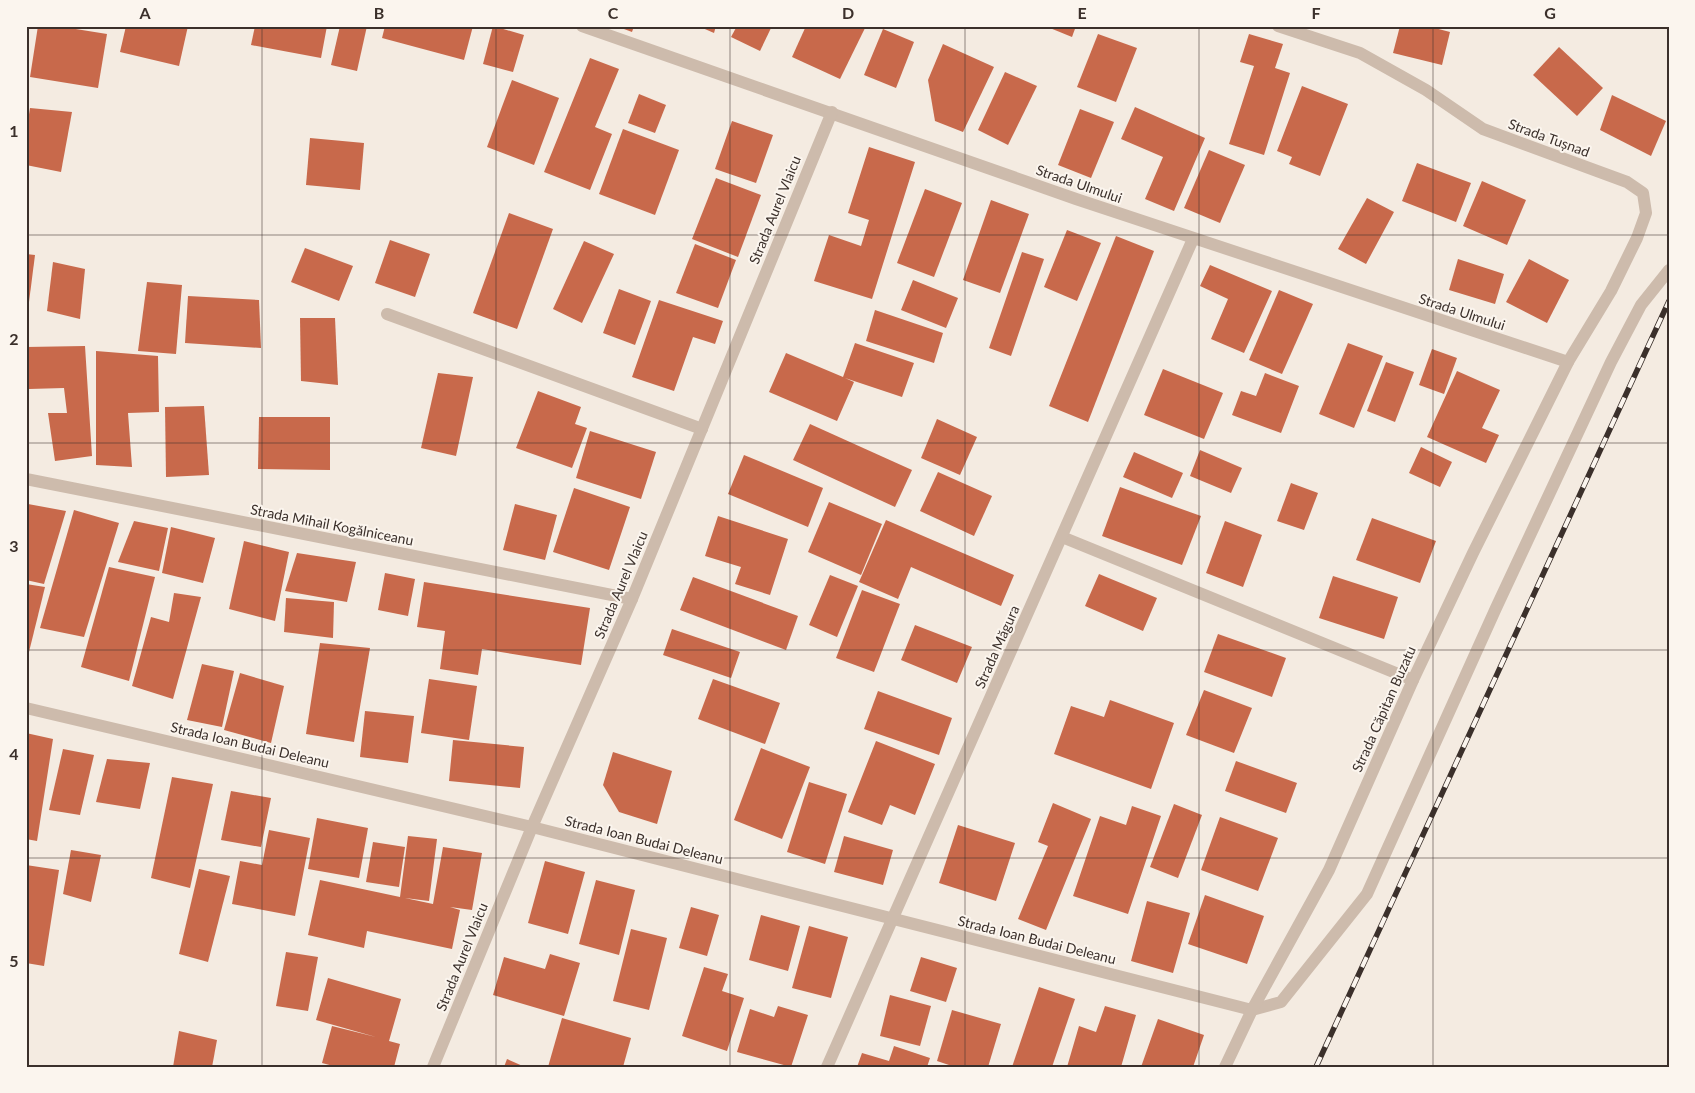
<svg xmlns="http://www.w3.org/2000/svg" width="1695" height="1093" viewBox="0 0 1695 1093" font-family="Lato,sans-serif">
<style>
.building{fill:#c8694b}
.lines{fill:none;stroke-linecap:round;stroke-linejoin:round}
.minor{stroke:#cdbbac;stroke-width:12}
.rail-casing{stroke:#3b302b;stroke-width:5.5}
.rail{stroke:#fbf5ee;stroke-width:4;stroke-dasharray:11;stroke-linecap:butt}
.grid{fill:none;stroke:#3b302b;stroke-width:1;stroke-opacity:0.55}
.labels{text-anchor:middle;stroke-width:4;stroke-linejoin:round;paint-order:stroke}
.street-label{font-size:14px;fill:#3b302b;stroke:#fbf5ee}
.neatline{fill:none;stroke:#3b302b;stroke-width:2}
.grid-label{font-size:16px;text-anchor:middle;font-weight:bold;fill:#3b302b}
</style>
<rect width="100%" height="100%" fill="#f4ebe1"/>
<g class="building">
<path d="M 38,26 L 57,26 L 107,34 L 98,88 L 30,77 Z"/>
<path d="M 126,26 L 188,26 L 179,66 L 120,52 Z"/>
<path d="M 255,26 L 327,26 L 321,58 L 251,45 Z"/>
<path d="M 340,26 L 367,26 L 357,71 L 331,65 Z"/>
<path d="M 385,26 L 473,26 L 464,60 L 382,38 Z"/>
<path d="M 493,26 L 524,35 L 513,72 L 483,64 Z"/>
<path d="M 616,26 L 634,26 L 632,32 Z"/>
<path d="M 698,26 L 716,26 L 714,33 Z"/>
<path d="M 737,26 L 772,26 L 760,51 L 731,37 Z"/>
<path d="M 806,26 L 866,26 L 840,79 L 792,57 Z"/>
<path d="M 1045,26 L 1076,26 L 1072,37 Z"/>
<path d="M 1400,26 L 1427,26 L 1450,32 L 1442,65 L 1393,53 Z"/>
<path d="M 883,29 L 914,42 L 896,88 L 864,75 Z"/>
<path d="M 1098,34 L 1137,48 L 1116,102 L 1077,87 Z"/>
<path d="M 1249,34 L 1283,44 L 1275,68 L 1290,73 L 1264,155 L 1229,144 L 1254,66 L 1240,62 Z"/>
<path d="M 943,44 L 994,67 L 963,132 L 935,121 L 928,80 Z"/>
<path d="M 1559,47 L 1603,88 L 1577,116 L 1533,75 Z"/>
<path d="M 590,58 L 619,69 L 595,127 L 612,134 L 590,190 L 544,172 Z"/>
<path d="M 1005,72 L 1037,86 L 1008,145 L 978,130 Z"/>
<path d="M 512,80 L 559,98 L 534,165 L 487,147 Z"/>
<path d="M 1302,86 L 1348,104 L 1320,176 L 1289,164 L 1292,157 L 1277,151 Z"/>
<path d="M 639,94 L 666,105 L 655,133 L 628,123 Z"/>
<path d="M 1612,95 L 1666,121 L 1651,156 L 1600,130 Z"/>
<path d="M 1135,107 L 1205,138 L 1174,211 L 1145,199 L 1163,157 L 1121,139 Z"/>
<path d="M 30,108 L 72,112 L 61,172 L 26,165 L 26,133 Z"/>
<path d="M 1080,109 L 1114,122 L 1091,178 L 1058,165 Z"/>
<path d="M 732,121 L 773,135 L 756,183 L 715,169 Z"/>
<path d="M 623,129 L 679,150 L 655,215 L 599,194 Z"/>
<path d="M 310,138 L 364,143 L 360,190 L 306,185 Z"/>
<path d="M 869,147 L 915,162 L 872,299 L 814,281 L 829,235 L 861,246 L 869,220 L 848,213 Z"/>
<path d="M 1209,150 L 1245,165 L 1220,223 L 1184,208 Z"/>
<path d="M 1417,163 L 1471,183 L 1456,222 L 1402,201 Z"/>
<path d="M 716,178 L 761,195 L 738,257 L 692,239 Z"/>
<path d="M 1482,181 L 1526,200 L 1507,245 L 1463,226 Z"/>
<path d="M 925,189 L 962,203 L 934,277 L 897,263 Z"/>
<path d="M 1367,198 L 1394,212 L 1366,264 L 1338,249 Z"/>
<path d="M 991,200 L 1029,214 L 1000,293 L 963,280 Z"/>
<path d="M 509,213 L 553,229 L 517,329 L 473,313 Z"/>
<path d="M 1067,230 L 1101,243 L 1077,301 L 1044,287 Z"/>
<path d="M 1116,236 L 1154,251 L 1088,422 L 1049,406 Z"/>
<path d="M 390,240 L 430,254 L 415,297 L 375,283 Z"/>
<path d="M 584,241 L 614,254 L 582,323 L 553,309 Z"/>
<path d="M 695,244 L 736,260 L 718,308 L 676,293 Z"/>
<path d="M 305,248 L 353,266 L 339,301 L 291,282 Z"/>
<path d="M 1022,252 L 1044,259 L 1011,356 L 989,348 Z"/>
<path d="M 26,254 L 35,255 L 29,302 L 26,302 Z"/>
<path d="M 1458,259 L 1504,274 L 1495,304 L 1449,290 Z"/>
<path d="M 1529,259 L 1569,280 L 1547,323 L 1506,302 Z"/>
<path d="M 53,262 L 85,269 L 80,319 L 47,311 Z"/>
<path d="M 1210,265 L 1272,291 L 1244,353 L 1211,339 L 1228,299 L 1200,286 Z"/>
<path d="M 913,280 L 958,298 L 946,328 L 901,310 Z"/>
<path d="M 147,282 L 182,285 L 176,354 L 138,351 Z"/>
<path d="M 619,289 L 651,301 L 635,345 L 603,333 Z"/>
<path d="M 1279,290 L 1313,304 L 1282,374 L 1249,360 Z"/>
<path d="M 188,296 L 259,300 L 261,348 L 185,343 Z"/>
<path d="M 659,300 L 723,321 L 715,344 L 693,337 L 674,391 L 632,377 Z"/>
<path d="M 875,310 L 943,333 L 934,363 L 866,341 Z"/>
<path d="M 300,318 L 335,318 L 338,385 L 301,381 Z"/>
<path d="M 855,343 L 914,363 L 902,397 L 845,378 L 854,382 L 837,421 L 769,392 L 786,353 L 843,377 Z"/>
<path d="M 1348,343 L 1383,356 L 1354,428 L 1319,414 Z"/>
<path d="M 85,346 L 92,456 L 55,461 L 48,413 L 67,413 L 64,388 L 29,389 L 26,347 Z"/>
<path d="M 1432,349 L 1457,358 L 1444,394 L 1419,385 Z"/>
<path d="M 96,351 L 158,356 L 159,412 L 128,413 L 132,467 L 96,465 Z"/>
<path d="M 1386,362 L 1414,372 L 1395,422 L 1367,411 Z"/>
<path d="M 1163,369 L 1223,393 L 1204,439 L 1144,415 Z"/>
<path d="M 1457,371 L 1500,390 L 1482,428 L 1499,435 L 1486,463 L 1427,437 Z"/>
<path d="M 438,373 L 473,377 L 456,456 L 421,448 Z"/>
<path d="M 1265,373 L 1299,386 L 1281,433 L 1232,415 L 1241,391 L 1256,396 Z"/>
<path d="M 538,391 L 581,407 L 575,424 L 587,428 L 572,468 L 516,448 Z"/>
<path d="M 204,406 L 209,475 L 166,477 L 165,407 Z"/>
<path d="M 259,417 L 330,417 L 330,470 L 258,469 Z"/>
<path d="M 937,419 L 977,437 L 960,475 L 921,458 Z"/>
<path d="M 810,424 L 912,470 L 895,507 L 793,460 Z"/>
<path d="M 590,431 L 656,452 L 641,499 L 576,478 Z"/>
<path d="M 1421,447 L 1452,462 L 1440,487 L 1409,473 Z"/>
<path d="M 1200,450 L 1242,468 L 1231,493 L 1190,476 Z"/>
<path d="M 1134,452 L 1183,473 L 1172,498 L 1123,477 Z"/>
<path d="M 744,455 L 823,488 L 808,527 L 728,494 Z"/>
<path d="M 938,472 L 992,496 L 974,536 L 920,511 Z"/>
<path d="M 1291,483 L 1318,493 L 1304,530 L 1277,521 Z"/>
<path d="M 1120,487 L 1201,516 L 1182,565 L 1102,536 Z"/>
<path d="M 574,488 L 630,507 L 609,570 L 553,552 Z"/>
<path d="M 829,502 L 882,524 L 861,575 L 808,552 Z"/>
<path d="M 28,504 L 66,511 L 44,584 L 26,580 Z"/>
<path d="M 515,504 L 557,515 L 545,560 L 503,550 Z"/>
<path d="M 74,510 L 119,523 L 84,637 L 40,628 Z"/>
<path d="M 718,516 L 788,539 L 770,595 L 735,584 L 741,567 L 705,556 Z"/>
<path d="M 1372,518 L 1436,541 L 1420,583 L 1356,560 Z"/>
<path d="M 886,520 L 1014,575 L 1001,606 L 911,567 L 898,599 L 859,582 Z"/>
<path d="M 134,521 L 168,528 L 159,571 L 118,562 Z"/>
<path d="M 1225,521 L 1262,535 L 1243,587 L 1206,573 Z"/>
<path d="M 171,527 L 215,538 L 203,583 L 162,573 Z"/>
<path d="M 244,541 L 289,552 L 275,621 L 229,609 Z"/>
<path d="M 297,553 L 356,562 L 347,602 L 285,591 Z"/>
<path d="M 109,567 L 155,577 L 129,681 L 81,667 Z"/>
<path d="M 385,573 L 415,579 L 408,616 L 378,610 Z"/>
<path d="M 1099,574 L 1157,598 L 1143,631 L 1085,606 Z"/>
<path d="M 830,575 L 858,586 L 837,637 L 809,625 Z"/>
<path d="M 1333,576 L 1398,597 L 1384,639 L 1319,618 Z"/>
<path d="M 693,577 L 798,616 L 786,650 L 680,610 Z"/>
<path d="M 424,582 L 590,608 L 581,665 L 482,649 L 478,675 L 440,669 L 445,631 L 417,627 Z"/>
<path d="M 26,584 L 45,587 L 27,660 L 26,660 Z"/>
<path d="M 862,590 L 900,604 L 874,672 L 836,658 Z"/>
<path d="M 174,593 L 201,597 L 173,699 L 132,686 L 151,617 L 169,622 Z"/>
<path d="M 286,598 L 334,602 L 333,638 L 284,632 Z"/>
<path d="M 915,625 L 972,647 L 957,683 L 901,660 Z"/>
<path d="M 672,629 L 740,652 L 731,678 L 663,655 Z"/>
<path d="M 1218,634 L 1286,658 L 1272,697 L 1204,672 Z"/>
<path d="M 320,643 L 370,648 L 354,742 L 306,734 Z"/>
<path d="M 202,664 L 234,671 L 222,727 L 187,720 Z"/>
<path d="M 240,673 L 284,686 L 271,743 L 224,730 Z"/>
<path d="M 429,679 L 477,686 L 469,740 L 421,733 Z"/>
<path d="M 713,679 L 780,703 L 765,744 L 698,719 Z"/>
<path d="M 1204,690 L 1252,708 L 1234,753 L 1186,735 Z"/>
<path d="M 878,691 L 952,718 L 939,755 L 864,729 Z"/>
<path d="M 1110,700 L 1174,723 L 1151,789 L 1054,754 L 1071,706 L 1104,717 Z"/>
<path d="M 365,711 L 414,716 L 408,763 L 360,757 Z"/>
<path d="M 26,733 L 53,739 L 37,841 L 26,839 Z"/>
<path d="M 453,740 L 524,747 L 520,788 L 449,781 Z"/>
<path d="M 876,741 L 935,764 L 915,815 L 890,805 L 882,825 L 848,812 Z"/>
<path d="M 761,748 L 810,767 L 782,839 L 734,820 Z"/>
<path d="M 63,749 L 94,755 L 80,815 L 49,810 Z"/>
<path d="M 613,752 L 672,771 L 657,824 L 619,812 L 603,785 Z"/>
<path d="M 107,759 L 150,763 L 140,809 L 96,802 Z"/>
<path d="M 1236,761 L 1297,783 L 1286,813 L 1225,791 Z"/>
<path d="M 172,777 L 213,784 L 190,888 L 151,878 Z"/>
<path d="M 809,782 L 847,794 L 825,864 L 787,852 Z"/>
<path d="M 231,791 L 271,798 L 261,847 L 221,840 Z"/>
<path d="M 1053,803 L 1091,819 L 1046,930 L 1018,919 L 1048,846 L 1038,842 Z"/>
<path d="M 1174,804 L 1202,815 L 1178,878 L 1150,867 Z"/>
<path d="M 1132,806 L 1161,816 L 1128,914 L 1073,896 L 1100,816 L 1126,825 Z"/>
<path d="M 1220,817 L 1278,838 L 1258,891 L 1201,870 Z"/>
<path d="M 317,818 L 368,828 L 359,878 L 308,869 Z"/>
<path d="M 958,825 L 1015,843 L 996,901 L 939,883 Z"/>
<path d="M 269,830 L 310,838 L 295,916 L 232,904 L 240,861 L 262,865 Z"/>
<path d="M 408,836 L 437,839 L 429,901 L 405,898 L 433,904 L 443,847 L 482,853 L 472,910 L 450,907 L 460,910 L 452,949 L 367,931 L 364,948 L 308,935 L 320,880 L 400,897 Z"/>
<path d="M 844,836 L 893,850 L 883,885 L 834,872 Z"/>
<path d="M 373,842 L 405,847 L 399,887 L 366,882 Z"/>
<path d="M 71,850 L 101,855 L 91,902 L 63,894 Z"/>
<path d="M 545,861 L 585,872 L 568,934 L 528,923 Z"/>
<path d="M 26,865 L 59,870 L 44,966 L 26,963 Z"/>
<path d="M 199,869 L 230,876 L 208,962 L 179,954 Z"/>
<path d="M 596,880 L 635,890 L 619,955 L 579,944 Z"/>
<path d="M 1205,895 L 1264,916 L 1247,964 L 1188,944 Z"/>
<path d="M 1147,901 L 1190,913 L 1173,973 L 1131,961 Z"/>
<path d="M 691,907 L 719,915 L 707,956 L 679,948 Z"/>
<path d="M 761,915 L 800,926 L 788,971 L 749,960 Z"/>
<path d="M 809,926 L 848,937 L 831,998 L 792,988 Z"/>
<path d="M 631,929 L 667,938 L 649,1010 L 613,1001 Z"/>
<path d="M 286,952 L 318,957 L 308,1011 L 276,1006 Z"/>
<path d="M 550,954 L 580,963 L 564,1016 L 493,995 L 504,957 L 545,969 Z"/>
<path d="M 921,957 L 957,968 L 946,1002 L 910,991 Z"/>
<path d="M 704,967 L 728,974 L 722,991 L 744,998 L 727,1051 L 682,1036 Z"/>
<path d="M 328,978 L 401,999 L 389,1041 L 400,1044 L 394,1067 L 337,1067 L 322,1063 L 332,1026 L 376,1037 L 316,1020 Z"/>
<path d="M 1039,987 L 1075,999 L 1052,1067 L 1012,1067 Z"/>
<path d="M 890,995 L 931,1006 L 920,1046 L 880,1036 Z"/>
<path d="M 778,1006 L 808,1015 L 791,1067 L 737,1052 L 750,1009 L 774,1017 Z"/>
<path d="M 1105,1006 L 1136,1015 L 1121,1067 L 1067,1067 L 1079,1026 L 1096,1032 Z"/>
<path d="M 952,1010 L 1001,1024 L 988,1067 L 955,1067 L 937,1061 Z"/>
<path d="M 562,1018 L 631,1038 L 623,1067 L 548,1067 Z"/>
<path d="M 1158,1019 L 1204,1035 L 1193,1067 L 1141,1067 Z"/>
<path d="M 179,1031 L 217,1040 L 212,1067 L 173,1067 Z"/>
<path d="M 894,1046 L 930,1058 L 927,1067 L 857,1067 L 862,1053 L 889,1061 Z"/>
<path d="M 507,1059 L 525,1067 L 504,1067 Z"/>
</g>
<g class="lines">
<g class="minor">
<path d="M 582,26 L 1076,199 L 1568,362"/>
<path d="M 387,314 L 702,429"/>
<path d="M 26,479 L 632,599"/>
<path d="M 1062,537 L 1413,680"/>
<path d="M 26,708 L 532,827 L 1252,1010 L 1281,1002 L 1367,894 L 1496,608 L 1611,362 L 1641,305 L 1669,270"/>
<path d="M 433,1067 L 532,827 L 632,599 L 832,112"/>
<path d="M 827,1067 L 1193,239"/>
<path d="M 1225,1067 L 1252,1010 L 1329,870 L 1413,680 L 1473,553 L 1568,362 L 1611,291 L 1637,238 L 1646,213 L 1643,193 L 1627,182 L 1483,129 L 1426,90 L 1360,53 L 1278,26"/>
</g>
<defs>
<path id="rail" d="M 1316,1067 L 1669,301"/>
</defs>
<use href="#rail" class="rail-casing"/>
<use href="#rail" class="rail"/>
</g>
<path class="grid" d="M 262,26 L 262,1067M 496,26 L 496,1067M 730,26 L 730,1067M 965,26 L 965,1067M 1199,26 L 1199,1067M 1433,26 L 1433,1067M 26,235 L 1669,235M 26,443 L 1669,443M 26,650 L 1669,650M 26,858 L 1669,858"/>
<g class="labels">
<g class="street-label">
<text transform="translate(1549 138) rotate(20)" y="5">Strada Tușnad</text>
<text transform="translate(1079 184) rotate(19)" y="5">Strada Ulmului</text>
<text transform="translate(775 210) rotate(-68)" y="5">Strada Aurel Vlaicu</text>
<text transform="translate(1462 312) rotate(18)" y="5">Strada Ulmului</text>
<text transform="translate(332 525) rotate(11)" y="5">Strada Mihail Kogălniceanu</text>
<text transform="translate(621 585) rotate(-67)" y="5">Strada Aurel Vlaicu</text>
<text transform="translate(997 647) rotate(-66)" y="5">Strada Măgura</text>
<text transform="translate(1384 709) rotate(-66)" y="5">Strada Căpitan Buzatu</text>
<text transform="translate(250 745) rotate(13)" y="5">Strada Ioan Budai Deleanu</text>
<text transform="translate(644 840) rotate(14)" y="5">Strada Ioan Budai Deleanu</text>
<text transform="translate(1037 940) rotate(14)" y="5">Strada Ioan Budai Deleanu</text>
<text transform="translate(462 957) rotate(-68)" y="5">Strada Aurel Vlaicu</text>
</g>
</g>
<rect width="1695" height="1093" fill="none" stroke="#fbf5ee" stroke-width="55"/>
<rect x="28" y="28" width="1640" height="1038" class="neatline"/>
<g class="grid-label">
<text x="145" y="19">A</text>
<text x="379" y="19">B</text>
<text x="613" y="19">C</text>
<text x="848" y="19">D</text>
<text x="1082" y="19">E</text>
<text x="1316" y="19">F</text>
<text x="1550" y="19">G</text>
<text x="14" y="137">1</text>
<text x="14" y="345">2</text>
<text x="14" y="552">3</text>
<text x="14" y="760">4</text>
<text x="14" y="967">5</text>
</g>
</svg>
